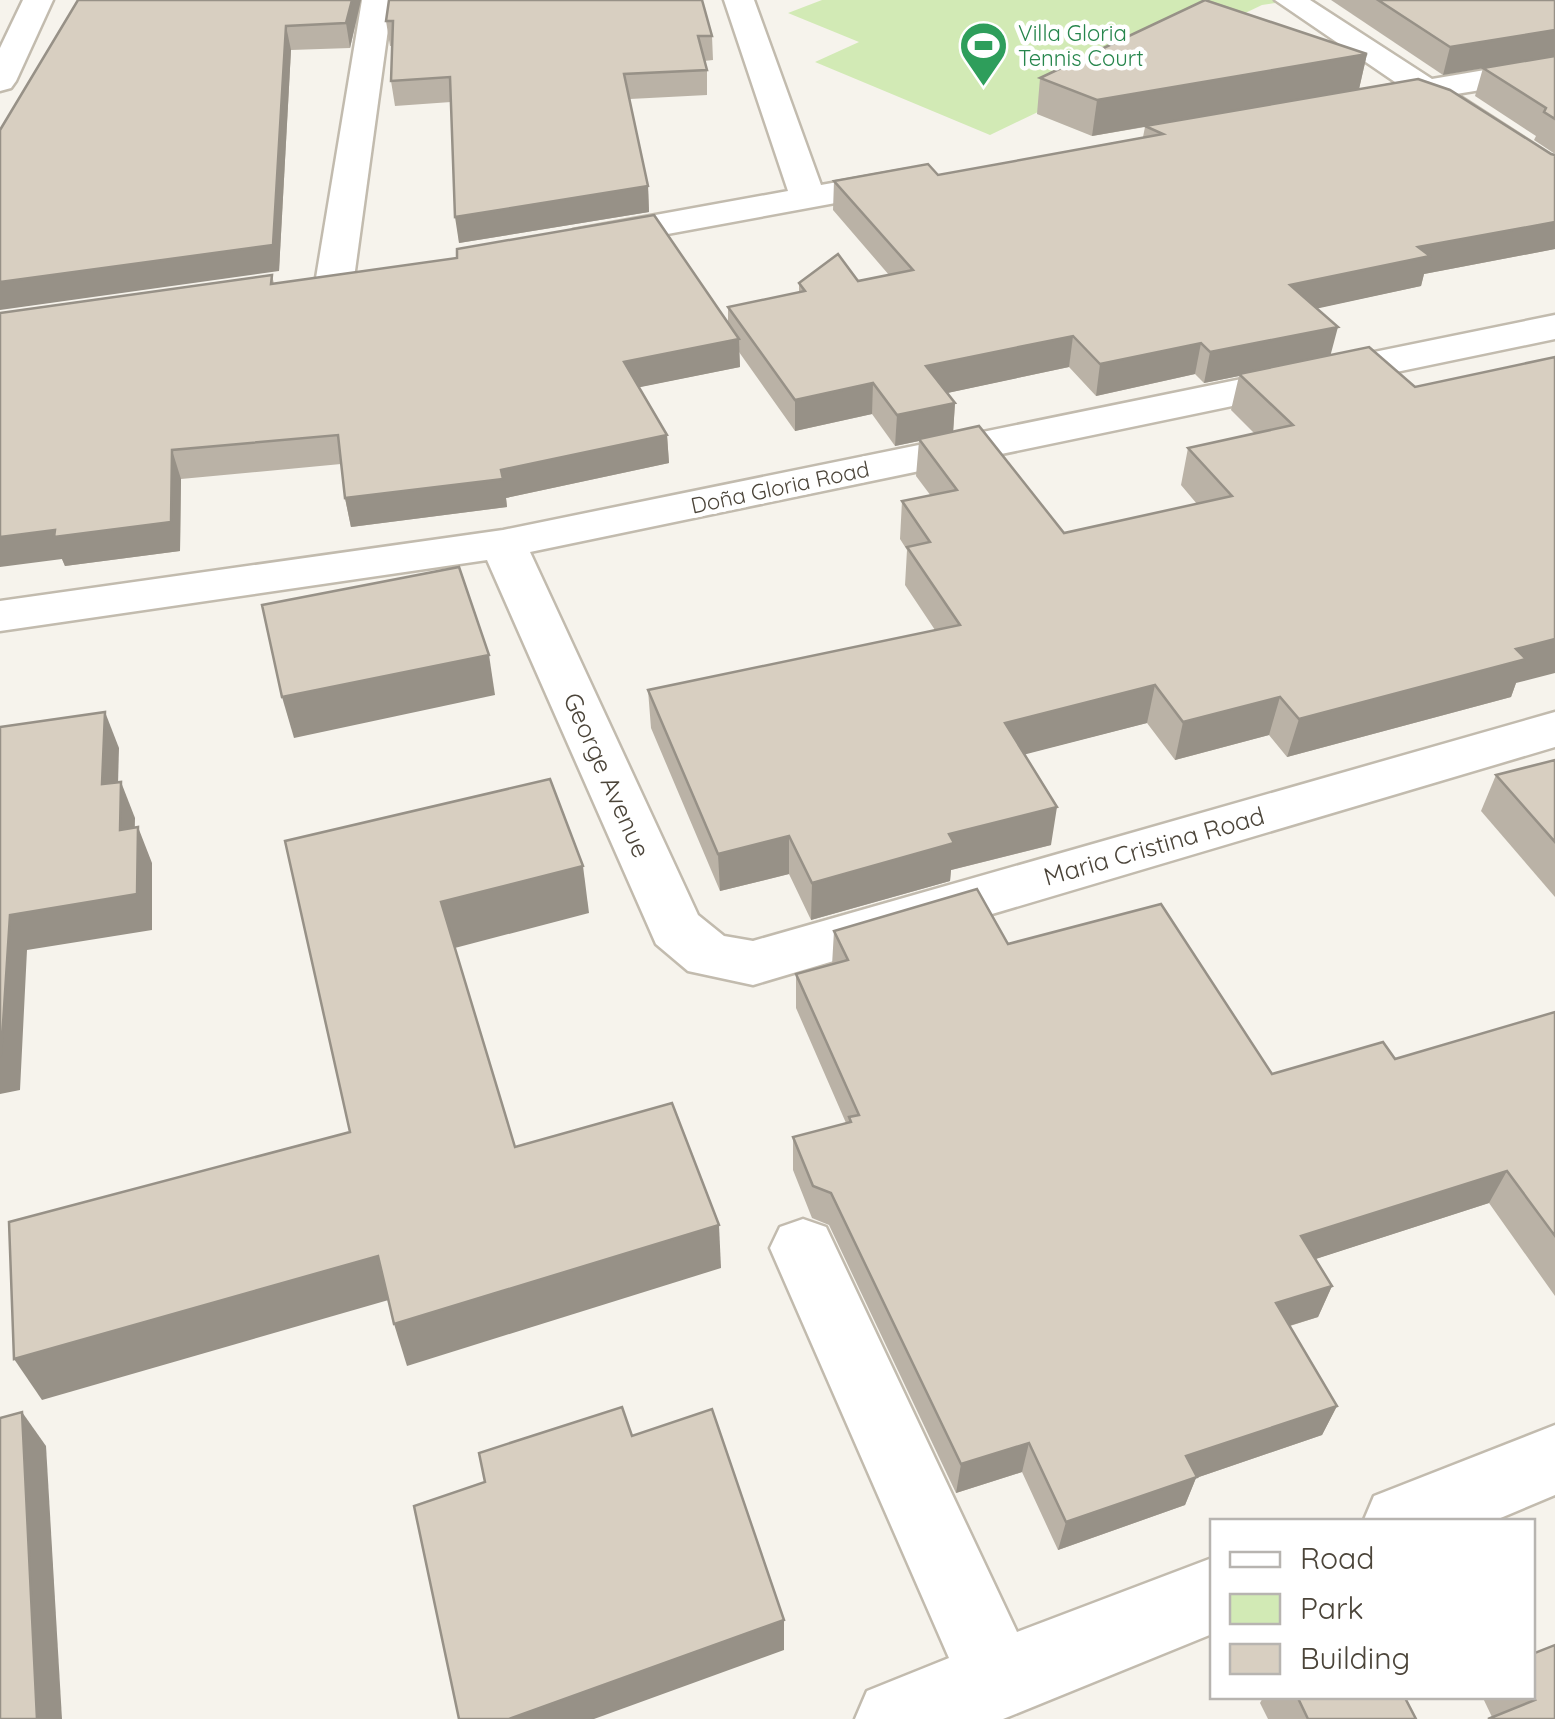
<svg xmlns="http://www.w3.org/2000/svg" width="1555" height="1719" viewBox="0 0 1555 1719" font-family="Quicksand,sans-serif">
<style>
.green{fill:#d2eab5}
.lines{fill:none;stroke-linecap:round;stroke-linejoin:round}
.minor-casing{stroke:#c2bbae;stroke-width:5}
.minor{fill:#fff;fill-rule:evenodd}
.wall{fill:#bab2a6;fill-rule:evenodd}
.shaded-wall{fill:#979187}
.building{fill:#d8cfc1;stroke:#979187;stroke-width:2.5}
.labels{text-anchor:middle;stroke-width:9;stroke-linejoin:round;paint-order:stroke}
.far-leisure-label{font-size:22px;fill:#27864d;stroke:#fff;text-anchor:start}
.far-street-label{font-size:22px;fill:#4b4439;stroke:#fff}
.street-label{font-size:25px;fill:#4b4439;stroke:#fff}
</style>
<rect width="100%" height="100%" fill="#f6f3ec"/>
<path class="green" d="M 822,0 L 1281,0 L 1283,2 L 1262,5 L 990,135 L 815,62 L 859,42 L 788,13 Z"/>
<g class="lines">
<defs>
<g id="minor">
<path d="M 23,0 L 53,0 L 16,81 L 11,88 L 0,91 L 0,48 Z"/>
<path d="M 362,0 L 392,0 L 354,278 L 348,286 L 335,289 L 322,286 L 316,278 Z"/>
<path d="M 724,0 L 754,0 L 821,185 L 905,170 L 917,174 L 923,181 L 917,188 L 586,249 L 573,246 L 568,238 L 573,230 L 788,191 Z"/>
<path d="M 1275,0 L 1310,0 L 1432,79 L 1555,58 L 1555,78 L 1456,94 L 1555,158 L 1555,183 L 1543,180 L 1421,100 L 1369,109 L 1357,106 L 1353,99 L 1357,92 L 1398,84 Z"/>
<path d="M 1555,315 L 1555,339 L 530,552 L 698,915 L 724,936 L 753,941 L 1555,712 L 1555,747 L 753,985 L 688,971 L 656,944 L 487,560 L 0,631 L 0,601 L 503,530 Z"/>
<path d="M 803,1219 L 826,1227 L 1017,1632 L 1212,1558 L 1212,1634 L 1003,1719 L 855,1719 L 867,1691 L 949,1658 L 770,1248 L 780,1227 Z"/>
<path d="M 1555,1425 L 1555,1495 L 1491,1522 L 1363,1522 L 1374,1496 Z"/>
</g>
</defs>
<use href="#minor" class="minor-casing"/>
<use href="#minor" class="minor"/>
</g>
<g class="wall">
<path d="M 78,0 L 361,0 L 350,48 L 291,50 L 279,271 Z"/>
<path d="M 1331,0 L 1555,0 L 1443,75 Z"/>
<path d="M 386,21 L 712,36 L 713,60 L 704,61 L 707,70 L 707,95 L 630,99 L 648,186 L 649,212 L 459,243 L 451,102 L 395,106 L 391,81 L 392,46 L 390,46 Z"/>
<path d="M 1367,54 L 1359,89 L 1555,155 L 1555,249 L 1424,274 L 1421,286 L 1317,308 L 1330,355 L 1516,683 L 1511,697 L 1287,757 L 1269,735 L 1175,760 L 1147,723 L 1024,754 L 1051,845 L 951,870 L 950,881 L 811,920 L 789,874 L 720,891 L 651,728 L 648,690 L 935,630 L 905,585 L 907,550 L 900,539 L 902,501 L 931,496 L 916,476 L 919,441 L 895,446 L 872,414 L 795,431 L 739,352 L 740,367 L 639,387 L 667,435 L 669,463 L 506,498 L 507,507 L 351,527 L 345,498 L 341,464 L 181,479 L 180,551 L 65,566 L 62,559 L 272,275 L 274,284 L 728,323 L 728,307 L 799,292 L 799,283 L 858,281 L 889,275 L 833,210 L 834,181 L 938,175 L 1143,137 L 1145,127 L 1092,136 L 1037,114 L 1040,78 ZM 1069,367 L 1096,396 L 1195,374 L 1204,383 L 1239,376 L 1231,410 L 1255,434 L 1188,448 L 1181,485 L 1197,504 L 1064,533 L 953,432 L 955,403 L 947,393 Z"/>
<path d="M 1555,56 L 1555,154 L 1534,140 L 1536,136 L 1475,96 L 1483,68 Z"/>
<path d="M 1555,760 L 1555,897 L 1481,811 L 1496,775 Z"/>
<path d="M 834,931 L 1008,944 L 1272,1074 L 1395,1059 L 1555,1012 L 1555,1296 L 1489,1203 L 1315,1259 L 1332,1286 L 1318,1317 L 1290,1326 L 1337,1406 L 1322,1435 L 1196,1478 L 1185,1505 L 1058,1550 L 1022,1472 L 956,1493 L 829,1225 L 812,1218 L 793,1170 L 793,1137 L 846,1123 L 796,1008 L 796,974 L 832,965 Z"/>
<path d="M 1264,1696 L 1404,1696 L 1416,1719 L 1268,1719 L 1260,1703 Z"/>
<path d="M 1482,1696 L 1532,1696 L 1555,1719 L 1492,1717 Z"/>
</g>
<g class="shaded-wall">
<path d="M 352,0 L 361,0 L 350,48 L 346,23 Z"/>
<path d="M 286,26 L 291,50 L 279,271 L 0,310 L 0,282 Z"/>
<path d="M 1555,30 L 1555,56 L 1443,75 L 1450,47 Z"/>
<path d="M 1367,54 L 1359,89 L 1092,136 L 1097,100 Z"/>
<path d="M 648,186 L 649,212 L 459,243 L 455,217 Z"/>
<path d="M 1555,222 L 1555,249 L 1424,274 L 1421,286 L 1283,316 L 1290,285 L 1418,247 Z"/>
<path d="M 1338,327 L 1330,357 L 1239,374 L 1239,376 L 1204,383 L 1210,352 Z"/>
<path d="M 1073,336 L 1069,367 L 924,398 L 926,366 Z"/>
<path d="M 739,339 L 740,367 L 626,390 L 624,362 Z"/>
<path d="M 1201,343 L 1195,374 L 1096,396 L 1100,364 Z"/>
<path d="M 873,383 L 872,414 L 795,431 L 795,400 Z"/>
<path d="M 955,403 L 953,434 L 919,439 L 919,441 L 895,446 L 897,415 Z"/>
<path d="M 667,435 L 669,463 L 506,498 L 507,507 L 351,527 L 345,498 L 501,470 Z"/>
<path d="M 172,450 L 181,479 L 180,551 L 65,566 L 62,559 L 0,567 L 0,537 Z"/>
<path d="M 1555,639 L 1555,673 L 1516,683 L 1511,697 L 1287,757 L 1299,719 L 1516,649 Z"/>
<path d="M 489,655 L 495,695 L 294,738 L 282,697 Z"/>
<path d="M 1155,685 L 1147,723 L 1000,761 L 1005,723 Z"/>
<path d="M 1280,697 L 1269,735 L 1175,760 L 1183,722 Z"/>
<path d="M 105,712 L 119,748 L 117,820 L 102,784 Z"/>
<path d="M 121,782 L 135,818 L 134,866 L 120,830 Z"/>
<path d="M 1057,807 L 1051,845 L 951,870 L 950,881 L 811,920 L 812,883 L 949,834 Z"/>
<path d="M 138,827 L 152,863 L 152,930 L 27,950 L 20,1090 L 0,1094 L 0,1056 L 10,915 Z"/>
<path d="M 789,836 L 789,874 L 720,891 L 718,854 Z"/>
<path d="M 583,866 L 589,913 L 451,949 L 441,902 Z"/>
<path d="M 1507,1171 L 1489,1203 L 1288,1268 L 1301,1236 Z"/>
<path d="M 719,1225 L 721,1268 L 407,1366 L 394,1324 Z"/>
<path d="M 378,1256 L 392,1299 L 42,1400 L 14,1359 Z"/>
<path d="M 1332,1286 L 1318,1317 L 1263,1334 L 1276,1303 Z"/>
<path d="M 1337,1406 L 1322,1435 L 1196,1478 L 1185,1505 L 1058,1550 L 1066,1522 L 1186,1456 Z"/>
<path d="M 22,1412 L 46,1446 L 62,1719 L 37,1719 Z"/>
<path d="M 1029,1443 L 1022,1472 L 956,1493 L 961,1464 Z"/>
<path d="M 784,1620 L 784,1650 L 594,1719 L 509,1719 Z"/>
</g>
<g class="building">
<path d="M 78,0 L 352,0 L 346,23 L 286,26 L 273,245 L 0,282 L 0,130 Z"/>
<path d="M 389,0 L 702,0 L 712,36 L 698,36 L 707,70 L 624,74 L 648,186 L 455,217 L 450,77 L 391,81 L 393,21 L 386,21 Z"/>
<path d="M 1205,0 L 1367,54 L 1097,100 L 1040,78 Z"/>
<path d="M 1378,0 L 1555,0 L 1555,30 L 1450,47 Z"/>
<path d="M 1555,56 L 1555,119 L 1544,112 L 1546,108 L 1483,68 Z"/>
<path d="M 1418,79 L 1450,90 L 1551,154 L 1555,155 L 1555,222 L 1418,247 L 1430,256 L 1290,285 L 1338,327 L 1210,352 L 1201,343 L 1100,364 L 1073,336 L 926,366 L 955,403 L 897,415 L 873,383 L 795,400 L 728,307 L 805,291 L 799,283 L 838,254 L 858,281 L 913,270 L 834,181 L 928,164 L 938,175 L 1163,134 L 1145,126 Z"/>
<path d="M 654,215 L 739,339 L 624,362 L 667,435 L 501,470 L 503,479 L 345,498 L 338,435 L 172,450 L 171,522 L 54,537 L 55,530 L 0,537 L 0,313 L 272,275 L 271,284 L 457,258 L 457,249 Z"/>
<path d="M 1369,347 L 1415,387 L 1555,357 L 1555,639 L 1516,649 L 1526,659 L 1299,719 L 1280,697 L 1183,722 L 1155,685 L 1005,723 L 1057,807 L 949,834 L 954,843 L 812,883 L 789,836 L 718,854 L 648,690 L 960,625 L 907,547 L 930,542 L 902,501 L 957,490 L 919,439 L 979,426 L 1064,533 L 1232,496 L 1188,448 L 1293,425 L 1239,374 Z"/>
<path d="M 459,567 L 489,655 L 282,697 L 262,605 Z"/>
<path d="M 105,712 L 102,784 L 121,782 L 120,830 L 138,827 L 137,894 L 10,915 L 1,1055 L 0,1056 L 0,727 Z"/>
<path d="M 1555,760 L 1555,842 L 1496,775 Z"/>
<path d="M 550,779 L 583,866 L 441,902 L 515,1147 L 672,1103 L 719,1225 L 394,1324 L 378,1256 L 14,1359 L 9,1222 L 350,1132 L 285,841 Z"/>
<path d="M 977,889 L 1008,944 L 1161,904 L 1272,1074 L 1383,1042 L 1395,1059 L 1555,1012 L 1555,1236 L 1507,1171 L 1301,1236 L 1332,1286 L 1276,1303 L 1337,1406 L 1186,1456 L 1197,1477 L 1066,1522 L 1029,1443 L 961,1464 L 831,1193 L 813,1186 L 793,1137 L 851,1122 L 849,1117 L 859,1115 L 796,974 L 848,960 L 834,931 Z"/>
<path d="M 622,1407 L 632,1436 L 712,1409 L 784,1620 L 509,1719 L 459,1719 L 414,1506 L 485,1482 L 479,1453 Z"/>
<path d="M 22,1412 L 37,1719 L 0,1719 L 0,1418 Z"/>
<path d="M 1555,1645 L 1555,1719 L 1488,1719 L 1535,1700 L 1532,1696 L 1532,1654 Z"/>
<path d="M 1297,1696 L 1404,1696 L 1416,1719 L 1308,1719 Z"/>
</g>
<defs>
<symbol id="stadium-pin" viewBox="-11 -11 22 30"><path d="M0 17L-7.5 6A9.5 9.5 0 1 1 7.5 6Z" fill="#2e9e5b" stroke="#fff"/><path d="M0-5a6.5 5 0 1 0 0 10a6.5 5 0 1 0 0-10ZM-3.5-1.8h7v3.6h-7Z" fill="#fff"/></symbol>
</defs>
<g fill-rule="evenodd">
<use href="#stadium-pin" x="956" y="18" width="55" height="75"/>
</g>
<g class="labels">
<g class="far-leisure-label">
<text x="1018" y="41">Villa Gloria<tspan x="1018" dy="25">Tennis Court</tspan></text>
</g>
<g class="far-street-label">
<text transform="translate(780 487) rotate(-12)" y="8">Doña Gloria Road</text>
</g>
<g class="street-label">
<text transform="translate(607 775) rotate(66)" y="9">George Avenue</text>
<text transform="translate(1154 846) rotate(-16)" y="9">Maria Cristina Road</text>
</g>
</g>
<rect x="1210" y="1519" width="325" height="180" fill="#ffffff" stroke="#b7b4b0" stroke-width="2.5"/>
<rect x="1230" y="1552" width="50" height="15" fill="#ffffff" stroke="#b7b4b0" stroke-width="2.5"/>
<text x="1300" y="1569" font-size="30" fill="#4b4439">Road</text>
<rect x="1230" y="1594" width="50" height="30" fill="#d2eab5" stroke="#b7b4b0" stroke-width="2.5"/>
<text x="1300" y="1619" font-size="30" fill="#4b4439">Park</text>
<rect x="1230" y="1644" width="50" height="30" fill="#d8cfc1" stroke="#b7b4b0" stroke-width="2.5"/>
<text x="1300" y="1669" font-size="30" fill="#4b4439">Building</text>
</svg>
